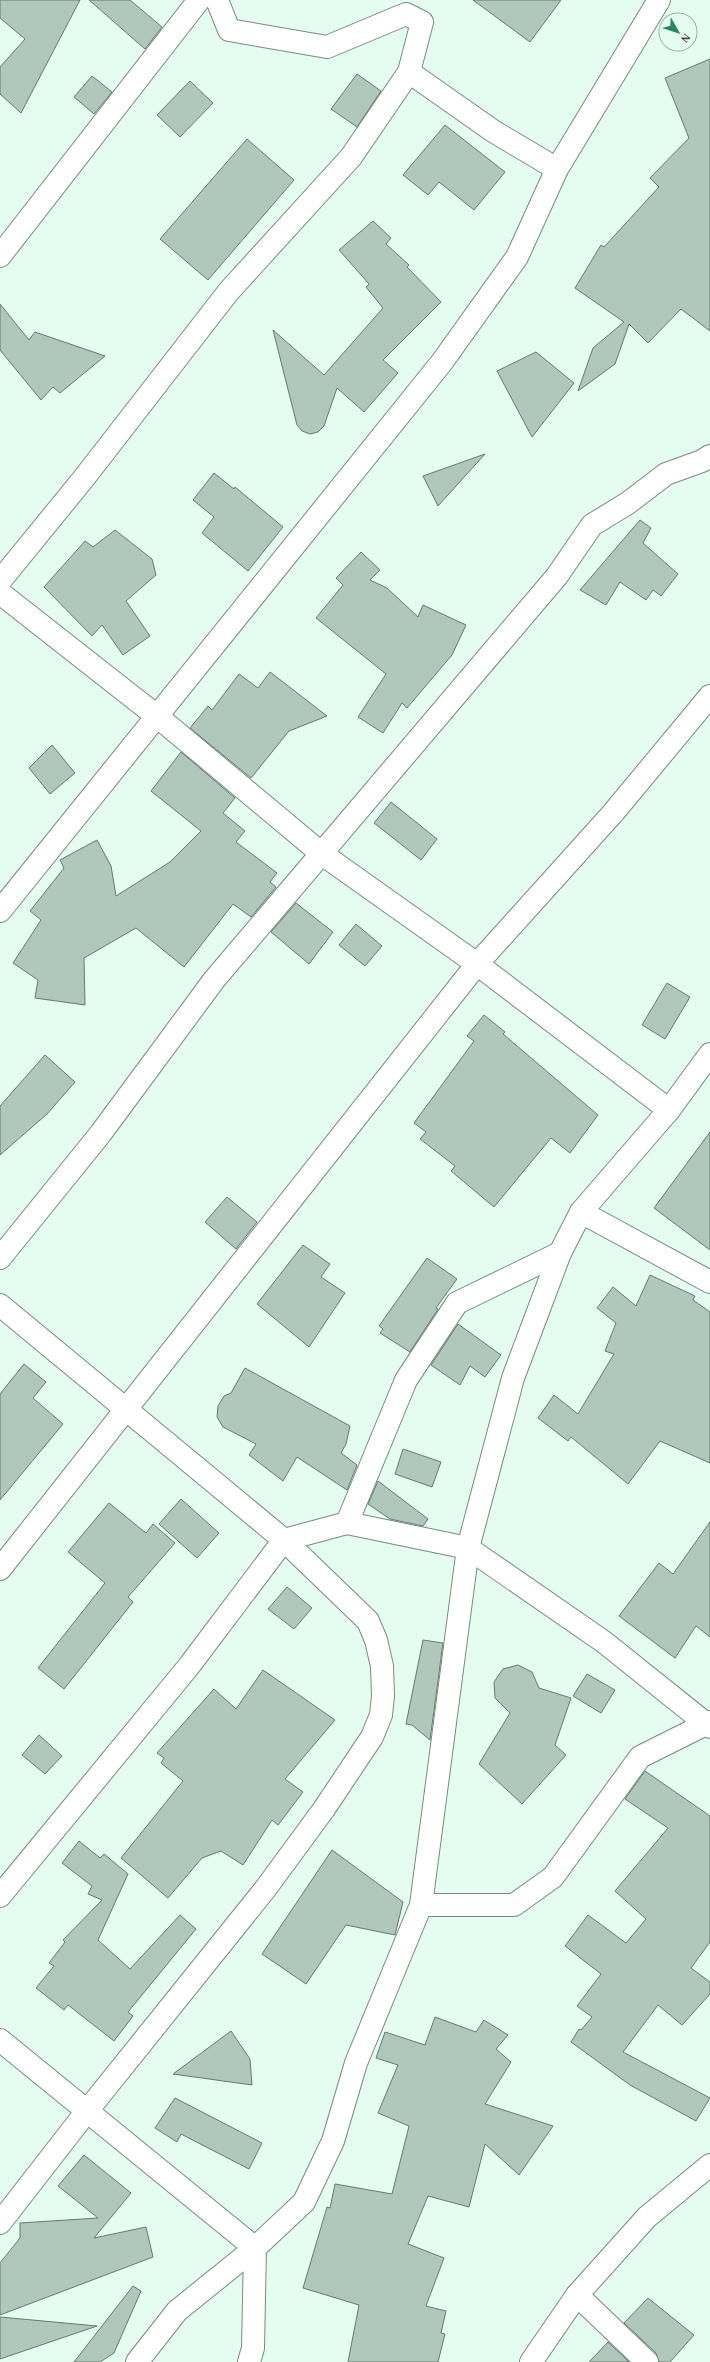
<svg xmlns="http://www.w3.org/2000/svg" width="710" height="2362" viewBox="0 0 710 2362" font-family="Georgia,serif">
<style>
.building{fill:#b0c7bb;stroke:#657a6f}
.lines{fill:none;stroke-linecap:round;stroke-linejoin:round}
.street-casing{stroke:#758b80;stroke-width:24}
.street{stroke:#fff;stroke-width:22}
</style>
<rect width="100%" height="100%" fill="#e4fdf0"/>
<g class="building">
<path d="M 0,0 L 80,0 L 21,113 L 0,94 L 0,67 L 25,39 L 0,18 Z"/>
<path d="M 89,0 L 130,0 L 162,27 L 145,49 Z"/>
<path d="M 473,0 L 561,0 L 530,42 Z"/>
<path d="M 710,59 L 710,331 L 681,309 L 648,343 L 629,324 L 615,364 L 578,391 L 593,348 L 624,322 L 575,288 L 601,245 L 604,247 L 659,187 L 650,178 L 689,138 L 665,78 Z"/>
<path d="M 357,74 L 381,91 L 357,127 L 331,109 Z"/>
<path d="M 92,76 L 112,92 L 94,114 L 74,97 Z"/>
<path d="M 190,81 L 213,103 L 180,137 L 157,115 Z"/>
<path d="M 445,125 L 505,172 L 474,210 L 439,182 L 428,195 L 403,175 Z"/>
<path d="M 247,139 L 294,180 L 208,280 L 160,239 Z"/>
<path d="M 373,221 L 391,238 L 386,244 L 409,265 L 407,267 L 441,302 L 383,360 L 398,373 L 364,412 L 337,388 L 324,426 L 318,432 L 310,434 L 302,431 L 297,425 L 273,330 L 324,375 L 383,308 L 366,287 L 369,284 L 339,250 Z"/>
<path d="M 0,304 L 29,340 L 35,332 L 105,356 L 60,393 L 53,387 L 41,400 L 0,350 Z"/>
<path d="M 536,352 L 574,383 L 532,437 L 497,371 Z"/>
<path d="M 485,454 L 438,506 L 423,476 Z"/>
<path d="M 214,473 L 234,489 L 235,487 L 283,527 L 248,571 L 202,533 L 214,517 L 193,500 Z"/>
<path d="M 640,520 L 651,528 L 643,543 L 678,574 L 661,596 L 653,590 L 646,600 L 620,582 L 606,605 L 580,590 Z"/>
<path d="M 115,530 L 152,559 L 156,575 L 126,601 L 150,636 L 123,655 L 102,625 L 92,636 L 44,587 L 85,541 L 93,547 Z"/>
<path d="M 361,552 L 380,570 L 370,580 L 387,588 L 418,617 L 423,605 L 466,625 L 452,655 L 407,708 L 402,703 L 383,733 L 358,717 L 386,674 L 316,618 L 343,585 L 336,578 Z"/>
<path d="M 270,672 L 327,716 L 289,731 L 251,778 L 190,728 L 208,706 L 212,710 L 239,674 L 258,688 Z"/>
<path d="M 52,745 L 75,773 L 50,794 L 29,768 Z"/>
<path d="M 181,752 L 235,798 L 223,813 L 245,831 L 236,842 L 277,873 L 270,882 L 276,887 L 251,917 L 233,904 L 184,967 L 136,928 L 84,958 L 85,1005 L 35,998 L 38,980 L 13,963 L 41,920 L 30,911 L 64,868 L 60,860 L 97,840 L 111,866 L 116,896 L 170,862 L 201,831 L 151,791 Z"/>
<path d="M 391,802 L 437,839 L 421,860 L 374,823 Z"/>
<path d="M 296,903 L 333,932 L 309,964 L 271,932 Z"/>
<path d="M 356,924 L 382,946 L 365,966 L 339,945 Z"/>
<path d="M 667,983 L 690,997 L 665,1039 L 642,1025 Z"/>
<path d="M 484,1015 L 505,1032 L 503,1034 L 598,1115 L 570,1153 L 551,1138 L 494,1207 L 451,1171 L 455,1166 L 420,1139 L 426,1132 L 414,1123 L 474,1041 L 467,1036 Z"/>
<path d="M 45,1055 L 75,1082 L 47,1114 L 0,1155 L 0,1106 Z"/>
<path d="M 710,1132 L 710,1250 L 654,1208 Z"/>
<path d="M 227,1197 L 257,1222 L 236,1249 L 205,1222 Z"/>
<path d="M 303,1245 L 330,1264 L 321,1277 L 345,1293 L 309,1347 L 257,1304 Z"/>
<path d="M 427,1258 L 457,1279 L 436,1308 L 438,1309 L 410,1352 L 380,1333 L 383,1329 L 379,1326 Z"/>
<path d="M 650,1275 L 695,1296 L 693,1300 L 710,1312 L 710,1463 L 660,1441 L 628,1484 L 571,1437 L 568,1441 L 538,1418 L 554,1395 L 578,1414 L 614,1354 L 605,1351 L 616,1323 L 597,1308 L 613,1287 L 636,1306 Z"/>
<path d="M 458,1324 L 501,1355 L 485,1377 L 470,1366 L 460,1385 L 431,1365 Z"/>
<path d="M 24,1364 L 46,1382 L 33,1398 L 63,1424 L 0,1500 L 0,1394 Z"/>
<path d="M 245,1368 L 350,1426 L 346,1444 L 341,1453 L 357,1465 L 347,1490 L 297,1457 L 283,1481 L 249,1455 L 256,1444 L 223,1427 L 217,1417 L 218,1406 L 224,1396 L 231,1393 Z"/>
<path d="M 403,1449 L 441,1462 L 432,1487 L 395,1474 Z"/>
<path d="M 378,1481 L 428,1519 L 423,1526 L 390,1519 L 368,1504 Z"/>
<path d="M 181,1499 L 219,1533 L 197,1558 L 159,1524 Z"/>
<path d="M 109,1503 L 146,1533 L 153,1524 L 175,1543 L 128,1597 L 133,1602 L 64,1689 L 38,1668 L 105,1583 L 68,1552 Z"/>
<path d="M 710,1522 L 710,1637 L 696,1626 L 675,1658 L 619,1616 L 659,1563 L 673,1574 Z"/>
<path d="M 287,1587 L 312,1608 L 294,1629 L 268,1609 Z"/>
<path d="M 423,1640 L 443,1643 L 430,1740 L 412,1725 L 406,1724 Z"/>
<path d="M 518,1665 L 532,1672 L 539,1688 L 571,1698 L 555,1745 L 566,1755 L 522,1804 L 479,1764 L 510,1713 L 495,1698 L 494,1682 L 503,1669 Z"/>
<path d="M 263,1670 L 335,1720 L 285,1779 L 303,1792 L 278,1825 L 272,1820 L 243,1865 L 221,1851 L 202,1858 L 168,1898 L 121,1858 L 183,1781 L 161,1763 L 164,1758 L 157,1753 L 214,1689 L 236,1709 Z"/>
<path d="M 587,1674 L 615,1690 L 601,1713 L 573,1696 Z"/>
<path d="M 39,1735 L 62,1756 L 45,1774 L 22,1755 Z"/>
<path d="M 645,1771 L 710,1816 L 710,1942 L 691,1968 L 710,1982 L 710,1994 L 682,2025 L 658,2005 L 623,2052 L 710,2098 L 696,2121 L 630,2085 L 571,2042 L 579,2029 L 581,2030 L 592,2017 L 577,2006 L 601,1974 L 565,1946 L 588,1915 L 626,1943 L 646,1919 L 615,1891 L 668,1828 L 625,1799 Z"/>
<path d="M 79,1841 L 100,1858 L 104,1854 L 128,1874 L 98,1940 L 130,1969 L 180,1915 L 196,1929 L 128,2012 L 133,2016 L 114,2041 L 68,2005 L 64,2010 L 36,1988 L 54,1966 L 49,1963 L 65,1942 L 63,1940 L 102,1900 L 88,1894 L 92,1886 L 62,1863 Z"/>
<path d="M 332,1850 L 403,1902 L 395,1935 L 346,1925 L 306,1984 L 262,1954 Z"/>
<path d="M 435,2017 L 476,2032 L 484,2020 L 508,2035 L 496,2049 L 511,2062 L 485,2104 L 553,2126 L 519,2175 L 485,2144 L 469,2207 L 428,2196 L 408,2244 L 444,2258 L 426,2306 L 446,2311 L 441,2333 L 445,2334 L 438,2362 L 348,2362 L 359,2305 L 303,2288 L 327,2207 L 330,2208 L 335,2184 L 392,2194 L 409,2126 L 378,2113 L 398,2065 L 376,2058 L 385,2032 L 425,2045 Z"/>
<path d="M 231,2031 L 250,2059 L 252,2085 L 173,2074 Z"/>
<path d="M 175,2098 L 262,2143 L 249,2169 L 181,2134 L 177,2142 L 155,2128 Z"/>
<path d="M 84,2155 L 131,2193 L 94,2238 L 146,2227 L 153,2257 L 0,2315 L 0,2263 L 20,2238 L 20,2223 L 98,2218 L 58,2186 Z"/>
<path d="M 133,2286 L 141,2291 L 114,2353 L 100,2362 L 74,2362 Z"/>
<path d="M 648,2298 L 694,2335 L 670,2362 L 659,2362 L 656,2353 L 624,2323 Z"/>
<path d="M 0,2317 L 97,2326 L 0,2359 Z"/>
<path d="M 608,2342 L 629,2362 L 589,2362 Z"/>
</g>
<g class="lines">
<defs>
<g id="street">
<path d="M 217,0 L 229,30 L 327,47 L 406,14 L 422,22 L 409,72 L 493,131 L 557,169"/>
<path d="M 0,256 L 199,0"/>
<path d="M 0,581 L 84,478 L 229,291 L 351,157 L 409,72"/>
<path d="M 0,593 L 158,717 L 322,854 L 477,964 L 669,1110"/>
<path d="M 0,911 L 442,362 L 517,257 L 557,169 L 659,0"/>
<path d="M 581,1212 L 710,1282"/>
<path d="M 0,1258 L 101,1133 L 214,980 L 557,576 L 592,525 L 628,503 L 666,474 L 702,461 L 710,456"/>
<path d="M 0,1305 L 284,1540 L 368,1621 L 376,1640 L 382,1666 L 383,1696 L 381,1715 L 372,1737 L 324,1809 L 266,1888 L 87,2111 L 0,2223"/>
<path d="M 347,1523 L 468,1548 L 604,1642 L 710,1727"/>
<path d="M 0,1569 L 477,964 L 613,813 L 710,696"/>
<path d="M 0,1896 L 189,1666 L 284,1540 L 347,1523 L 406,1380 L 457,1303 L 560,1253"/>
<path d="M 421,1905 L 514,1905 L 553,1877 L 640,1757 L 710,1722"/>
<path d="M 0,2040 L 255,2248"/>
<path d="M 577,2295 L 647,2362"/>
<path d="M 137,2362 L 177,2311 L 255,2248 L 304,2202 L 333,2141 L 356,2063 L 421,1905 L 468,1548 L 513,1378 L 560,1253 L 581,1212 L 669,1110 L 710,1054"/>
<path d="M 249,2362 L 253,2348 L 255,2248"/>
<path d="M 531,2362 L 577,2295 L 647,2217 L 710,2165"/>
</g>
</defs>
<use href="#street" class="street-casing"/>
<use href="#street" class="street"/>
</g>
<g transform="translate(678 32) rotate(129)"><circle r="19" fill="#e4fdf0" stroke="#9dafa6"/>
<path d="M0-3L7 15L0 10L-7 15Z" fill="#278963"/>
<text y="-6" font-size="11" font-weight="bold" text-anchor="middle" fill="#323b36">N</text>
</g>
</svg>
